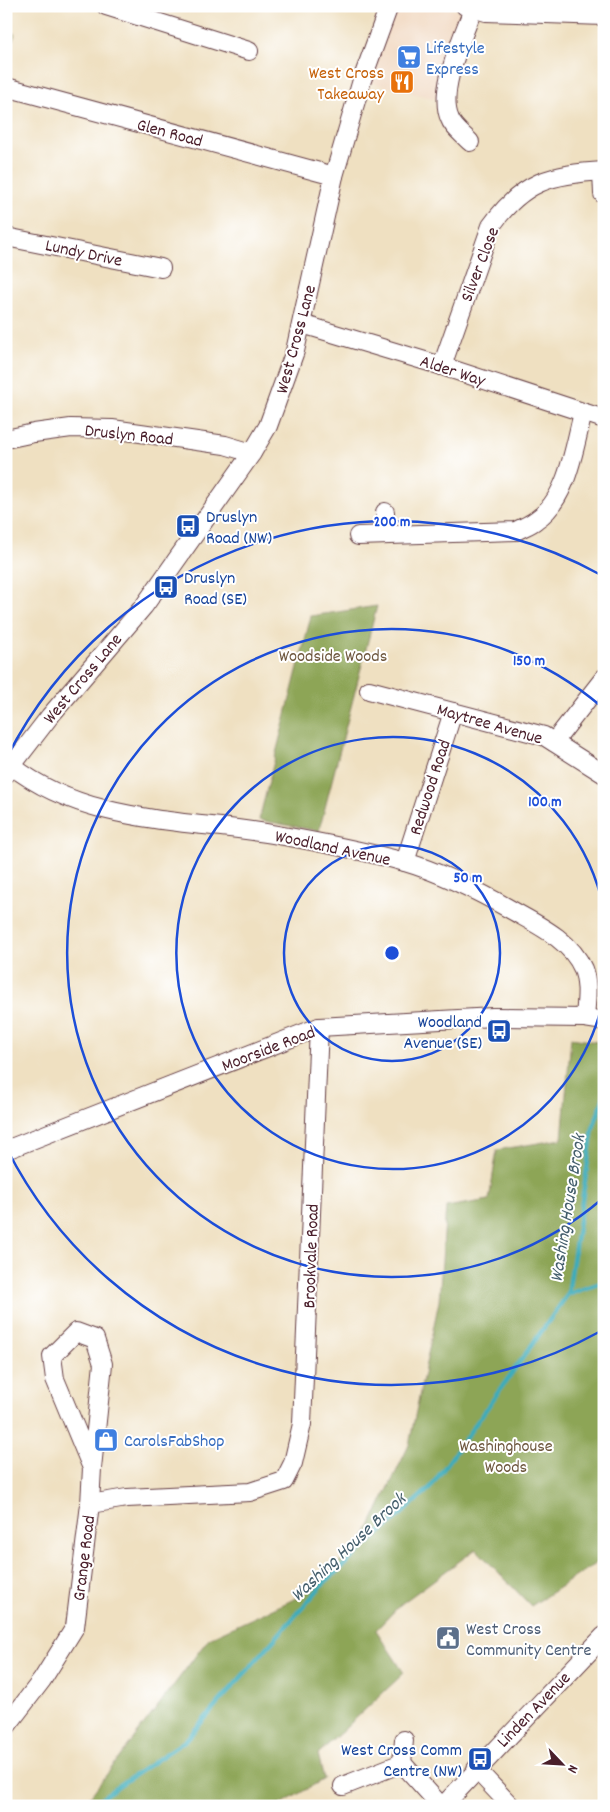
<svg xmlns="http://www.w3.org/2000/svg" width="610" height="1812" viewBox="0 0 610 1812" font-family="Dekko,sans-serif">
<style>
.built{fill:#f0d5bc}
.green{fill:#b2be60;stroke:#7e6e46}
.forest{fill:#8da556;stroke:#6c6240}
.lines{fill:none;stroke-linecap:round;stroke-linejoin:round}
.stream{stroke:#3dacbb;stroke-width:4.5}
.minor-casing{stroke:#633c42;stroke-width:20}
.minor{stroke:#fff;stroke-width:18}
.ring{fill:none;stroke:#1d4ed8;stroke-width:2.5}
.labels{text-anchor:middle;stroke-width:4;stroke-linejoin:round;paint-order:stroke}
.shop-label{font-size:18px;fill:#366cbe;stroke:#fff;text-anchor:start}
.food-label{font-size:18px;fill:#c56008;stroke:#fff;text-anchor:end}
.street-label{font-size:18px;fill:#4a1f2b;stroke:#fff}
.transit-label{font-size:18px;fill:#164399;stroke:#fff;text-anchor:start}
.park-label{font-size:18px;fill:#6e573e;stroke:#fff}
.service-label{font-size:18px;fill:#4e5e75;stroke:#fff;text-anchor:start}
.water-label{font-size:19px;font-style:italic;fill:#445e6c;stroke:#fff}
.centre{fill:#1d4ed8;stroke:#fff;stroke-width:2.5}
.ring-label{font-size:15px;text-anchor:middle;font-weight:bold;fill:#1d4ed8;stroke:#fff;stroke-width:4;stroke-linejoin:round;paint-order:stroke}
</style>
<rect width="100%" height="100%" fill="#fff"/>
<filter id="ink" filterUnits="userSpaceOnUse"><feTurbulence type="fractalNoise" baseFrequency=".02" numOctaves="2"/><feDisplacementMap in="SourceGraphic" scale="10" xChannelSelector="R" yChannelSelector="G"/><feConvolveMatrix kernelMatrix="1 2 1 2 8 2 1 2 1" color-interpolation-filters="sRGB"/></filter>
<filter id="wash" filterUnits="userSpaceOnUse"><feTurbulence type="fractalNoise" baseFrequency=".0096" numOctaves="4" result="noise"/><feDisplacementMap in="SourceGraphic" scale="20" xChannelSelector="R" yChannelSelector="G"/><feGaussianBlur stdDeviation="1.12" result="paint"/><feColorMatrix in="noise" values="0 0 0 0 0 0 0 0 0 0 0 0 0 0 0 0 0 1.4 0 .05"/><feComposite in="paint" operator="in"/></filter>
<g filter="url(#wash)">
<rect width="100%" height="100%" fill="#efe0c1"/>
<path class="built" d="M 396,6 L 444,6 L 465,14 L 440,100 L 368,82 Z"/>
<path class="green" d="M 6,31 L 15,34 L 6,60 Z"/>
<g class="forest">
<path d="M 377,606 L 319,831 L 259,820 L 311,616 Z"/>
<path d="M 571,1038 L 604,1043 L 604,1558 L 531,1606 L 476,1549 L 401,1604 L 376,1630 L 404,1673 L 318,1754 L 324,1779 L 278,1806 L 83,1806 L 209,1638 L 301,1596 L 363,1541 L 409,1445 L 439,1301 L 446,1207 L 489,1200 L 497,1150 L 562,1139 Z"/>
</g>
<g class="lines">
<g class="stream">
<path d="M 568,1294 L 604,1282"/>
<path d="M 89,1806 L 186,1740 L 324,1583 L 430,1488 L 568,1294 L 593,1128 L 604,1097"/>
</g>
</g>
</g>
<g filter="url(#ink)">
<g class="lines">
<defs>
<g id="minor">
<path d="M 106,6 L 249,51"/>
<path d="M 465,6 L 486,12 L 604,16"/>
<path d="M 6,87 L 334,176"/>
<path d="M 470,142 C 464,135 453,128 450,119 C 437,91 463,37 473,9"/>
<path d="M 602,171 L 603,194"/>
<path d="M 6,237 L 161,268"/>
<path d="M 302,324 L 442,366 L 604,419"/>
<path d="M 442,366 L 491,226 C 523,181 551,174 604,171"/>
<path d="M 6,439 L 34,433 L 71,428 L 112,429 L 225,445 L 252,453"/>
<path d="M 385,512 L 386,535"/>
<path d="M 358,536 L 516,531 C 523,527 530,525 536,520 C 568,499 574,447 583,413"/>
<path d="M 369,690 L 544,736 L 604,774"/>
<path d="M 554,742 L 604,678"/>
<path d="M 12,766 C 86,824 184,819 272,834 C 313,841 364,851 405,862 C 443,873 480,892 515,912 C 540,926 571,941 583,969 C 589,985 586,1002 585,1018"/>
<path d="M 6,773 L 50,716 L 144,606 L 252,453 L 268,426 L 295,351 L 334,176 L 362,80 L 389,6"/>
<path d="M 405,862 L 453,712"/>
<path d="M 6,1150 L 319,1027 L 493,1017 L 585,1018 L 604,1021"/>
<path d="M 90,1504 L 92,1468 L 55,1379 L 52,1356 L 76,1332 L 95,1339 L 103,1364 L 92,1468"/>
<path d="M 6,1727 L 42,1680 L 75,1627 L 90,1504 L 127,1498 L 250,1492 L 284,1481 L 293,1463 L 302,1424 L 319,1027"/>
<path d="M 402,1763 L 404,1740"/>
<path d="M 476,1769 L 511,1806"/>
<path d="M 343,1786 L 402,1763 L 441,1806"/>
<path d="M 443,1806 L 604,1636"/>
</g>
</defs>
<use href="#minor" class="minor-casing"/>
<use href="#minor" class="minor"/>
</g>
</g>
<g class="ring">
<circle cx="392" cy="953" r="108"/>
<path d="M604 996A216 216 0 1 1 604 910"/>
<path d="M602 1199A324 324 0 1 1 602 707"/>
<path d="M601 1331A432 432 0 0 1 7 1149M7 757A432 432 0 0 1 601 575"/>
</g>
<defs>
<symbol id="supermarket-square" viewBox="-11 -11 22 22"><rect x="-9" y="-9" width="18" height="18" rx="4" fill="#3f7fe0" stroke="#fff"/><path d="M-6-5.5h2.5l.6 2H6L4.5 2H-2.5L-4.4-4H-6ZM-1.5 3.2a1.3 1.3 0 1 0 .1 0ZM3 3.2a1.3 1.3 0 1 0 .1 0Z" fill="#fff"/></symbol>
<symbol id="restaurant-square" viewBox="-11 -11 22 22"><rect x="-9" y="-9" width="18" height="18" rx="4" fill="#e8710a" stroke="#fff"/><path d="M-5-6h1v4h1v-4h1v4h1v-4h1v5L-1.5 .5V6h-2V.5L-5-1ZM5-6V6H3V1.5H1.5Q1.5-4 5-6Z" fill="#fff"/></symbol>
<symbol id="bus-square" viewBox="-11 -11 22 22"><rect x="-9" y="-9" width="18" height="18" rx="4" fill="#1a4fb4" stroke="#fff"/><path d="M-5-6H5V4H4V6H2V4H-2V6H-4V4H-5ZM-3.5-4V0h7V-4ZM-3.5 1.2v1.5H-2V1.2ZM2 1.2v1.5H3.5V1.2Z" fill="#fff"/></symbol>
<symbol id="shop-square" viewBox="-11 -11 22 22"><rect x="-9" y="-9" width="18" height="18" rx="4" fill="#3f7fe0" stroke="#fff"/><path d="M-5-2.5h2.3a2.7 3.5 0 0 1 5.4 0H5L5.5 6h-11ZM-1.5-2.5h3a1.5 2.3 0 0 0-3 0Z" fill="#fff"/></symbol>
<symbol id="civic-square" viewBox="-11 -11 22 22"><rect x="-9" y="-9" width="18" height="18" rx="4" fill="#5c6f8a" stroke="#fff"/><path d="M-.6-6.5H3V-4.5H.6V-3L4-1V1h2V6H-6V1h2V-1L-.6-3ZM-1.2 2.5V6h2.4V2.5Z" fill="#fff"/></symbol>
</defs>
<g fill-rule="evenodd">
<use href="#supermarket-square" x="395" y="43" width="28" height="28"/>
<use href="#restaurant-square" x="388" y="68" width="28" height="28"/>
<use href="#bus-square" x="174" y="512" width="28" height="28"/>
<use href="#bus-square" x="152" y="573" width="28" height="28"/>
<use href="#bus-square" x="485" y="1017" width="28" height="28"/>
<use href="#shop-square" x="92" y="1426" width="28" height="28"/>
<use href="#civic-square" x="434" y="1624" width="28" height="28"/>
<use href="#bus-square" x="466" y="1745" width="28" height="28"/>
</g>
<g class="labels">
<g class="shop-label">
<text x="426" y="53">Lifestyle<tspan x="426" dy="21">Express</tspan></text>
<text x="124" y="1446">CarolsFabShop</text>
</g>
<g class="food-label">
<text x="384" y="78">West Cross<tspan x="384" dy="21">Takeaway</tspan></text>
</g>
<g class="street-label">
<text transform="translate(170 132) rotate(15)" y="6">Glen Road</text>
<text transform="translate(84 252) rotate(12)" y="6">Lundy Drive</text>
<text transform="translate(479 264) rotate(-69)" y="6">Silver Close</text>
<text transform="translate(295 339) rotate(-75)" y="6">West Cross Lane</text>
<text transform="translate(453 370) rotate(18)" y="6">Alder Way</text>
<text transform="translate(129 434) rotate(6)" y="6">Druslyn Road</text>
<text transform="translate(82 678) rotate(-50)" y="6">West Cross Lane</text>
<text transform="translate(490 723) rotate(16)" y="6">Maytree Avenue</text>
<text transform="translate(429 787) rotate(-72)" y="6">Redwood Road</text>
<text transform="translate(333 847) rotate(12)" y="6">Woodland Avenue</text>
<text transform="translate(268 1048) rotate(-21)" y="6">Moorside Road</text>
<text transform="translate(310 1256) rotate(-88)" y="6">Brookvale Road</text>
<text transform="translate(83 1558) rotate(-83)" y="6">Grange Road</text>
<text transform="translate(533 1709) rotate(-46)" y="6">Linden Avenue</text>
</g>
<g class="transit-label">
<text x="206" y="522">Druslyn<tspan x="206" dy="21">Road (NW)</tspan></text>
<text x="184" y="583">Druslyn<tspan x="184" dy="21">Road (SE)</tspan></text>
<text x="482" y="1027" text-anchor="end">Woodland<tspan x="482" dy="21">Avenue (SE)</tspan></text>
<text x="462" y="1755" text-anchor="end">West Cross Comm<tspan x="462" dy="21">Centre (NW)</tspan></text>
</g>
<g class="park-label">
<text x="333" y="661">Woodside Woods</text>
<text x="506" y="1451">Washinghouse<tspan x="506" dy="21">Woods</tspan></text>
</g>
<g class="service-label">
<text x="466" y="1634">West Cross<tspan x="466" dy="21">Community Centre</tspan></text>
</g>
<g class="water-label">
<text transform="translate(566 1208) rotate(-81)" y="7">Washing House Brook</text>
<text transform="translate(347 1546) rotate(-43)" y="7">Washing House Brook</text>
</g>
</g>
<circle cx="392" cy="953" r="8" class="centre"/>
<g class="ring-label">
<text x="392" y="526">200 m</text>
<text x="529" y="665">150 m</text>
<text x="545" y="806">100 m</text>
<text x="468" y="882">50 m</text>
</g>
<rect width="610" height="1812" fill="none" stroke="#fff" stroke-width="25"/>
<g transform="translate(562 1764) rotate(115)" stroke="#ffffff" stroke-width="4" paint-order="stroke">
<path d="M0-4L9 19L0 12L-9 19Z" fill="#4a1f2b"/>
<text y="-8" font-size="14" font-weight="bold" text-anchor="middle" fill="#4a1f2b">N</text>
</g>
</svg>
